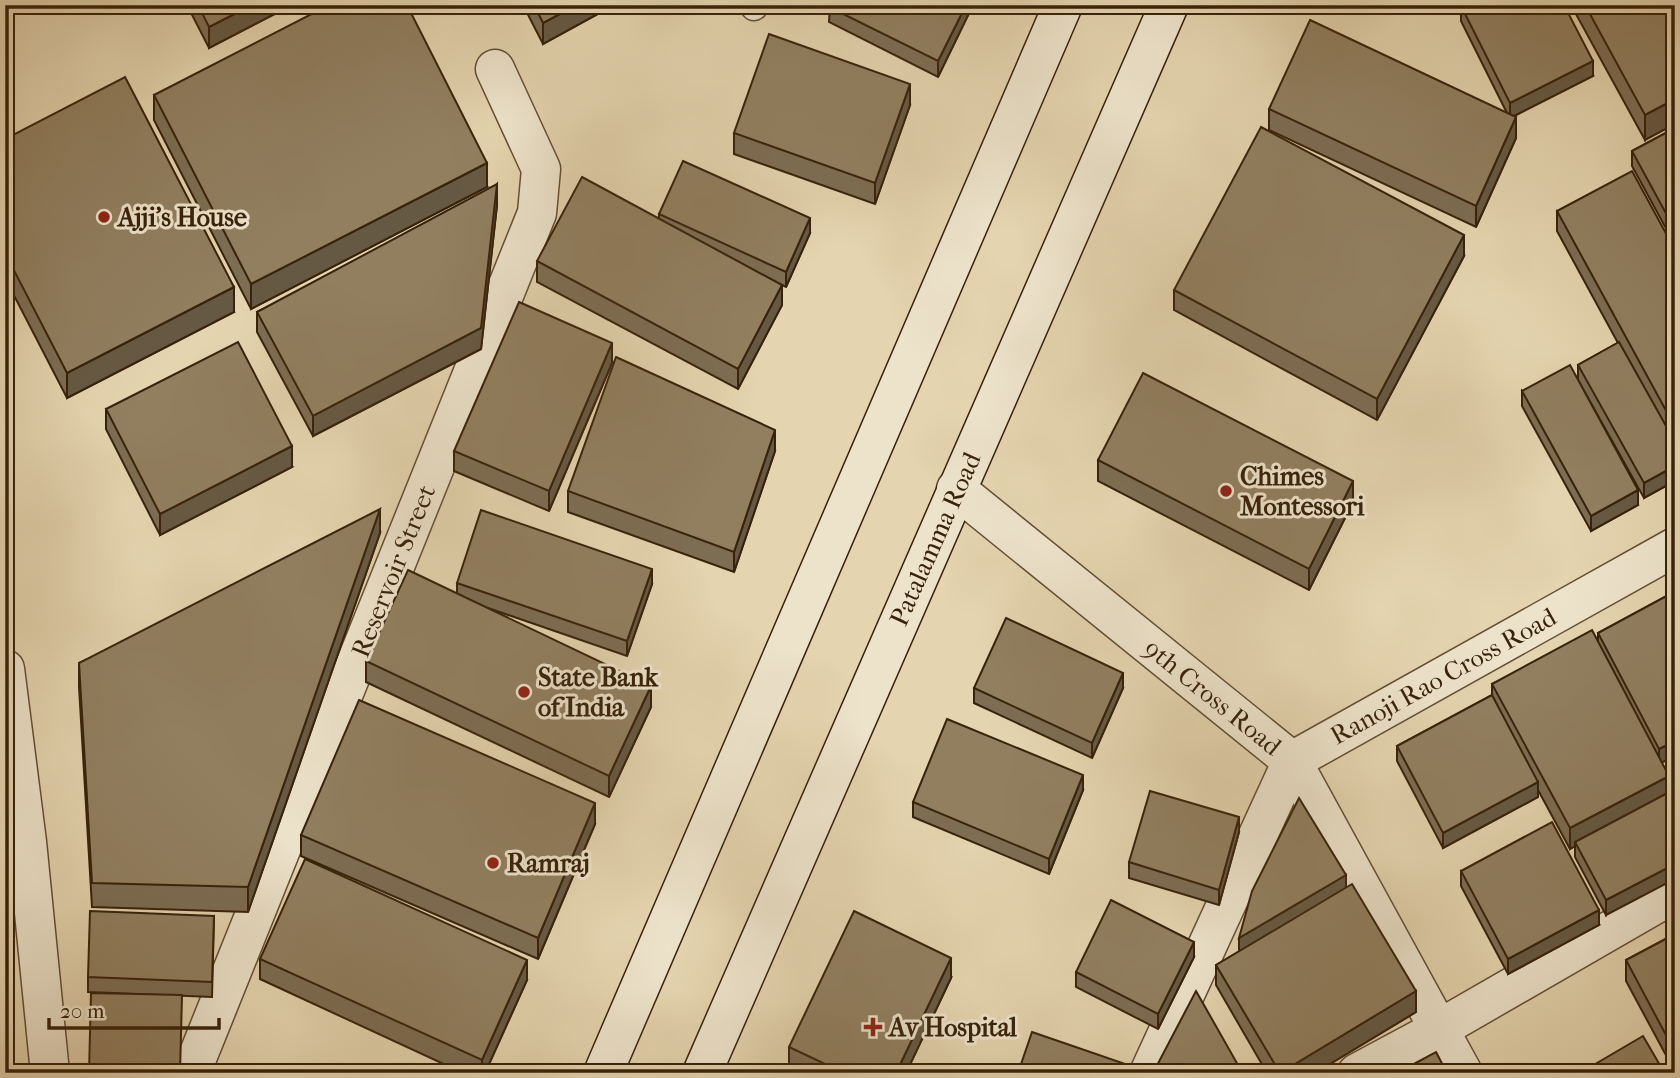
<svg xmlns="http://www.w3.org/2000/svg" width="1680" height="1078" viewBox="0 0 1680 1078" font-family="'IM FELL French Canon',serif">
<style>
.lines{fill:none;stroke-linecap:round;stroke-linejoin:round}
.service-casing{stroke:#634e34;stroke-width:29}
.minor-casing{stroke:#634e34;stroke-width:41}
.secondary-casing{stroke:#38220b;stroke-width:41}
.service{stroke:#ede3cb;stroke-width:26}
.minor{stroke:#ede3cb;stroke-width:38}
.secondary{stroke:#ede3cb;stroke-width:38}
.wall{fill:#7d6d53;stroke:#38220b;stroke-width:2}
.shaded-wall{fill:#665943;stroke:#38220b;stroke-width:2}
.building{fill:#917f60;stroke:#38220b;stroke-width:2}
.poi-dot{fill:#8f2418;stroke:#ede3cb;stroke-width:2.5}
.labels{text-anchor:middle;stroke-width:6;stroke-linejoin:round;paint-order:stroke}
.poi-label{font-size:26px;font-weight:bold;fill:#38220b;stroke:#ede3cb;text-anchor:start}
.street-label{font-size:26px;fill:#38220b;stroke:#ede3cb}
</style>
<rect width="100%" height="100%" fill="#e4d4af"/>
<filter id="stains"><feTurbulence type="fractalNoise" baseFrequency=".00286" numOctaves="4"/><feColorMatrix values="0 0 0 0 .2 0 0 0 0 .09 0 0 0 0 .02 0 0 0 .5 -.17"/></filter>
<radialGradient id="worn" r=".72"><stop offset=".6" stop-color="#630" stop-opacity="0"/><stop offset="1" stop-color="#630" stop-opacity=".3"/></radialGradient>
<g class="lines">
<defs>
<path id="service" d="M 754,7 L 755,5"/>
<g id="minor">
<path d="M 956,489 L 1292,761 L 1463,1073"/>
<path d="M 5,669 L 27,842 L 50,1073"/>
<path d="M 191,1073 L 537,213 L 541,169 L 495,69"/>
<path d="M 1149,1073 L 1292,761 L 1675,547"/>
<path d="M 1357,1073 L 1439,1029 L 1675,893"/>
</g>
<g id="secondary">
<path d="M 603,1073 L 1063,5"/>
<path d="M 702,1073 L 1169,5"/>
</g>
</defs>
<use href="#service" class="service-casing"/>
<use href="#minor" class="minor-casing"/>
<use href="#secondary" class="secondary-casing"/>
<use href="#service" class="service"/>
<use href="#minor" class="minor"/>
<use href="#secondary" class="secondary"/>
</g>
<g class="wall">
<path d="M 187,5 L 292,5 L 209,48 Z"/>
<path d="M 523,5 L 614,5 L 543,44 Z"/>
<path d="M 830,5 L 973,5 L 938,77 L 829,22 Z"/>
<path d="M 1571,5 L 1675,5 L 1645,140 Z"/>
<path d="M 1461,6 L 1593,76 L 1514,116 L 1516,138 L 1476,227 L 1269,130 L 1269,109 L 1507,113 L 1461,21 Z"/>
<path d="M 154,95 L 487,187 L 251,309 L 154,120 Z"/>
<path d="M 910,105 L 875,204 L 734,154 L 734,133 Z"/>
<path d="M 1675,128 L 1675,245 L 1632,166 L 1632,151 Z"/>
<path d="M 5,139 L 234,312 L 67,398 L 5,278 Z"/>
<path d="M 497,205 L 481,349 L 313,436 L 257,332 L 257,312 Z"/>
<path d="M 1557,211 L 1675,250 L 1675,481 L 1644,498 L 1578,380 L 1578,365 L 1618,343 L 1557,231 Z"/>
<path d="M 659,214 L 810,233 L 786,287 L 782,285 L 782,305 L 738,389 L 537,282 L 537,261 L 659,218 Z"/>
<path d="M 1464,256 L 1377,420 L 1174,310 L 1174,290 Z"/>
<path d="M 612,363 L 549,511 L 454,471 L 454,451 Z"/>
<path d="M 1522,391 L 1638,505 L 1591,531 L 1522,406 Z"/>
<path d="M 106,409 L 292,467 L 160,535 L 106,429 Z"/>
<path d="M 775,451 L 734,572 L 568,512 L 568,491 Z"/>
<path d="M 1098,460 L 1353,502 L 1309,590 L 1098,481 Z"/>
<path d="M 380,533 L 248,912 L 92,907 L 79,687 L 79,663 Z"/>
<path d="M 457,583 L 652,584 L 627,656 L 488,608 L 651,707 L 609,797 L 366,682 L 366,661 L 457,594 Z"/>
<path d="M 1672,593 L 1662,762 L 1606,915 L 1575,857 L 1575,846 L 1570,849 L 1538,790 L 1538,797 L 1443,848 L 1397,761 L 1397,746 L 1492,695 L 1492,684 L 1598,641 L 1598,633 Z"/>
<path d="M 974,688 L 1123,688 L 1092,758 L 974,703 Z"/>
<path d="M 1083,790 L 1049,874 L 913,817 L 913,802 Z"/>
<path d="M 595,824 L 538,959 L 301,856 L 301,835 Z"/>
<path d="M 1239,832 L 1219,905 L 1129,878 L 1129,862 Z"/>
<path d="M 1461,871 L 1599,925 L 1508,974 L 1461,886 Z"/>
<path d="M 1346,888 L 1416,1012 L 1315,1073 L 1267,1073 L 1216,985 L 1216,965 Z"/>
<path d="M 214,916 L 212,997 L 88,992 L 88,977 Z"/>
<path d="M 1675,934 L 1675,1072 L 1626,981 L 1626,960 Z"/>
<path d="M 1194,957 L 1158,1029 L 1076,987 L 1076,972 Z"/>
<path d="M 260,959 L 527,980 L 485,1073 L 463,1073 L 260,979 Z"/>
<path d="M 951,978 L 906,1073 L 801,1073 L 789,1067 L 789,1047 Z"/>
</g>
<g class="shaded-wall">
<path d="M 252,5 L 292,5 L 209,48 L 209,27 Z"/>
<path d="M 577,5 L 614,5 L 543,44 L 543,23 Z"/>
<path d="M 966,5 L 973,5 L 938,77 L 938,61 Z"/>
<path d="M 1593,61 L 1593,76 L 1510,118 L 1510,103 Z"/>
<path d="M 910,84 L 910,105 L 875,204 L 875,183 Z"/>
<path d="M 1675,99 L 1675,124 L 1645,140 L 1645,115 Z"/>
<path d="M 1516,117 L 1516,138 L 1476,227 L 1476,206 Z"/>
<path d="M 487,163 L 487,187 L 251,309 L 251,284 Z"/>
<path d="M 497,184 L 497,205 L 481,349 L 313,436 L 313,416 Z"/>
<path d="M 810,218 L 810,233 L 786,287 L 786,272 Z"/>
<path d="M 1464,235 L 1464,256 L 1377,420 L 1377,399 Z"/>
<path d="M 782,285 L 782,305 L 738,389 L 738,369 Z"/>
<path d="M 234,287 L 234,312 L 67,398 L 67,373 Z"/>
<path d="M 612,343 L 612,363 L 549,511 L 549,491 Z"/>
<path d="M 775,430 L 775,451 L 734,572 L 734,552 Z"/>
<path d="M 292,446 L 292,467 L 160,535 L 160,514 Z"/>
<path d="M 1675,466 L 1675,481 L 1644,498 L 1644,483 Z"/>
<path d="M 1353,481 L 1353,502 L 1309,590 L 1309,569 Z"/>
<path d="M 1638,490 L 1638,505 L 1591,531 L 1591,516 Z"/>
<path d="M 380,509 L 380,533 L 248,912 L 248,887 Z"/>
<path d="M 652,569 L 652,584 L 627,656 L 627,641 Z"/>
<path d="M 1123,673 L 1123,688 L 1092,758 L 1092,743 Z"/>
<path d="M 651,686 L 651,707 L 609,797 L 609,776 Z"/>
<path d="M 1675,741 L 1675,756 L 1659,764 L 1659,749 Z"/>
<path d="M 1083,775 L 1083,790 L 1049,874 L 1049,859 Z"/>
<path d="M 1669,776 L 1669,796 L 1575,842 L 1575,846 L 1570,849 L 1570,828 Z"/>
<path d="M 1538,782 L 1538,797 L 1443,848 L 1443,833 Z"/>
<path d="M 595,803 L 595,824 L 538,959 L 538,938 Z"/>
<path d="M 1239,817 L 1239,832 L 1219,905 L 1219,890 Z"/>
<path d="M 1675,864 L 1675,879 L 1606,915 L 1606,900 Z"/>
<path d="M 1346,875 L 1346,890 L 1239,953 L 1239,938 Z"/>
<path d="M 1599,910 L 1599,925 L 1508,974 L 1508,959 Z"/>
<path d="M 1194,942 L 1194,957 L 1158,1029 L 1158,1014 Z"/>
<path d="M 951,958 L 951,978 L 906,1073 L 896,1073 Z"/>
<path d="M 527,960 L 527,980 L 485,1073 L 482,1073 L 482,1060 Z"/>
<path d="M 1416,991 L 1416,1012 L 1315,1073 L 1280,1073 Z"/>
<path d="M 1661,1067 L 1661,1073 L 1652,1073 Z"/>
</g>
<g class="building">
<path d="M 198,5 L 252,5 L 209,27 Z"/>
<path d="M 329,5 L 407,5 L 487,163 L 251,284 L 154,95 Z"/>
<path d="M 534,5 L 577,5 L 543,23 Z"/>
<path d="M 830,5 L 966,5 L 938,61 L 829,7 Z"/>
<path d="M 1463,5 L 1564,5 L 1593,61 L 1510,103 L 1461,6 Z"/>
<path d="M 1585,5 L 1675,5 L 1675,99 L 1645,115 Z"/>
<path d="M 1310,20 L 1516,117 L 1476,206 L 1269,109 Z"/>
<path d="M 769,34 L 910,84 L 875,183 L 734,133 Z"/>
<path d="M 125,77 L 234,287 L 67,373 L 5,253 L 5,139 Z"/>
<path d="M 1261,127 L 1464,235 L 1377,399 L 1174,290 Z"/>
<path d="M 1675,128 L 1675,230 L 1632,151 Z"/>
<path d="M 683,161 L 810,218 L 786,272 L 659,214 Z"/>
<path d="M 1632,171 L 1675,250 L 1675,427 L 1557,211 Z"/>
<path d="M 582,177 L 782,285 L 738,369 L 537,261 Z"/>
<path d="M 497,184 L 481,328 L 313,416 L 257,312 Z"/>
<path d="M 519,302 L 612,343 L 549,491 L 454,451 Z"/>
<path d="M 238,342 L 292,446 L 160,514 L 106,409 Z"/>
<path d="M 1619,342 L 1675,442 L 1675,466 L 1644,483 L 1578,365 Z"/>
<path d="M 616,357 L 775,430 L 734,552 L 568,491 Z"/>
<path d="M 1570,365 L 1638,490 L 1591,516 L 1522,391 Z"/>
<path d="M 1143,373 L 1353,481 L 1309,569 L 1098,460 Z"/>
<path d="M 380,509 L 248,887 L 92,883 L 79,663 Z"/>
<path d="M 481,510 L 652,569 L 627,641 L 457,583 Z"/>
<path d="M 408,570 L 651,686 L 609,776 L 366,661 Z"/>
<path d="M 1672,593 L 1675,598 L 1675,741 L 1659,749 L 1598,633 Z"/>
<path d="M 1006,618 L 1123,673 L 1092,743 L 974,688 Z"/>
<path d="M 1592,630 L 1669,776 L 1570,828 L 1492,684 Z"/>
<path d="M 1492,695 L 1538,782 L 1443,833 L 1397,746 Z"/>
<path d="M 359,700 L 595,803 L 538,938 L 301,835 Z"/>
<path d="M 947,719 L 1083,775 L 1049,859 L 913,802 Z"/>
<path d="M 1675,789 L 1675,864 L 1606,900 L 1575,842 Z"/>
<path d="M 1150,791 L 1239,817 L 1219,890 L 1129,862 Z"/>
<path d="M 1299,798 L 1346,875 L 1239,938 L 1252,891 Z"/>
<path d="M 1552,822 L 1599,910 L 1508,959 L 1461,871 Z"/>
<path d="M 305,859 L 527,960 L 482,1060 L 260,959 Z"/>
<path d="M 1352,884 L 1416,991 L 1280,1073 L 1216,965 Z"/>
<path d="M 1111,900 L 1194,942 L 1158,1014 L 1076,972 Z"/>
<path d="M 90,911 L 214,916 L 212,982 L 88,977 Z"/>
<path d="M 854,911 L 951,958 L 896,1073 L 844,1073 L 789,1047 Z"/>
<path d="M 1675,934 L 1675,1052 L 1626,960 Z"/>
<path d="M 1196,991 L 1242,1072 L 1240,1073 L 1153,1073 Z"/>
<path d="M 91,993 L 182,995 L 180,1073 L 89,1073 Z"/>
<path d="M 1032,1032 L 1134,1067 L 1131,1073 L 1018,1073 Z"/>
<path d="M 1643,1036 L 1661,1067 L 1652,1073 L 1580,1073 Z"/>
<path d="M 1436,1052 L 1447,1073 L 1397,1073 Z"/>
</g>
<g class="poi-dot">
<circle cx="104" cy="217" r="7"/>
<circle cx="1226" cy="491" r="7"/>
<circle cx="524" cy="692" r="7"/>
<circle cx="493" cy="863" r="7"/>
<path d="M869.5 1016.5h7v7h7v7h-7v7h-7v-7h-7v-7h7z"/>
</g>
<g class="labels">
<g class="poi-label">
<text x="118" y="226">Ajji's House</text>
<text x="1240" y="485">Chimes<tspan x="1240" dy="30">Montessori</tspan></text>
<text x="538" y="686">State Bank<tspan x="538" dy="30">of India</tspan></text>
<text x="507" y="872">Ramraj</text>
<text x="889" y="1036">Av Hospital</text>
</g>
<g class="street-label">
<text transform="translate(935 539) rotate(-66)" y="9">Patalamma Road</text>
<text transform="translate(393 571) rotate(-68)" y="9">Reservoir Street</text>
<text transform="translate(1443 676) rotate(-29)" y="9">Ranoji Rao Cross Road</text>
<text transform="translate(1213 697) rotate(39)" y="9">9th Cross Road</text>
</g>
</g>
<rect width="1680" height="1078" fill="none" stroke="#e4d4af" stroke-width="28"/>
<rect x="7" y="7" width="1666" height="1064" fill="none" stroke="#38220b" stroke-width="3.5"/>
<rect x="14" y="14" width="1652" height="1050" fill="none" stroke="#38220b" stroke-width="2"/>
<path d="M49 1018v10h170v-10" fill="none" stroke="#38220b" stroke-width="3.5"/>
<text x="60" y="1018" font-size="21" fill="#38220b" stroke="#ede3cb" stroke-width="5" paint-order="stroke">20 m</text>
<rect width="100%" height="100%" filter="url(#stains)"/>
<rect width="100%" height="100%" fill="url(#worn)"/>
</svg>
